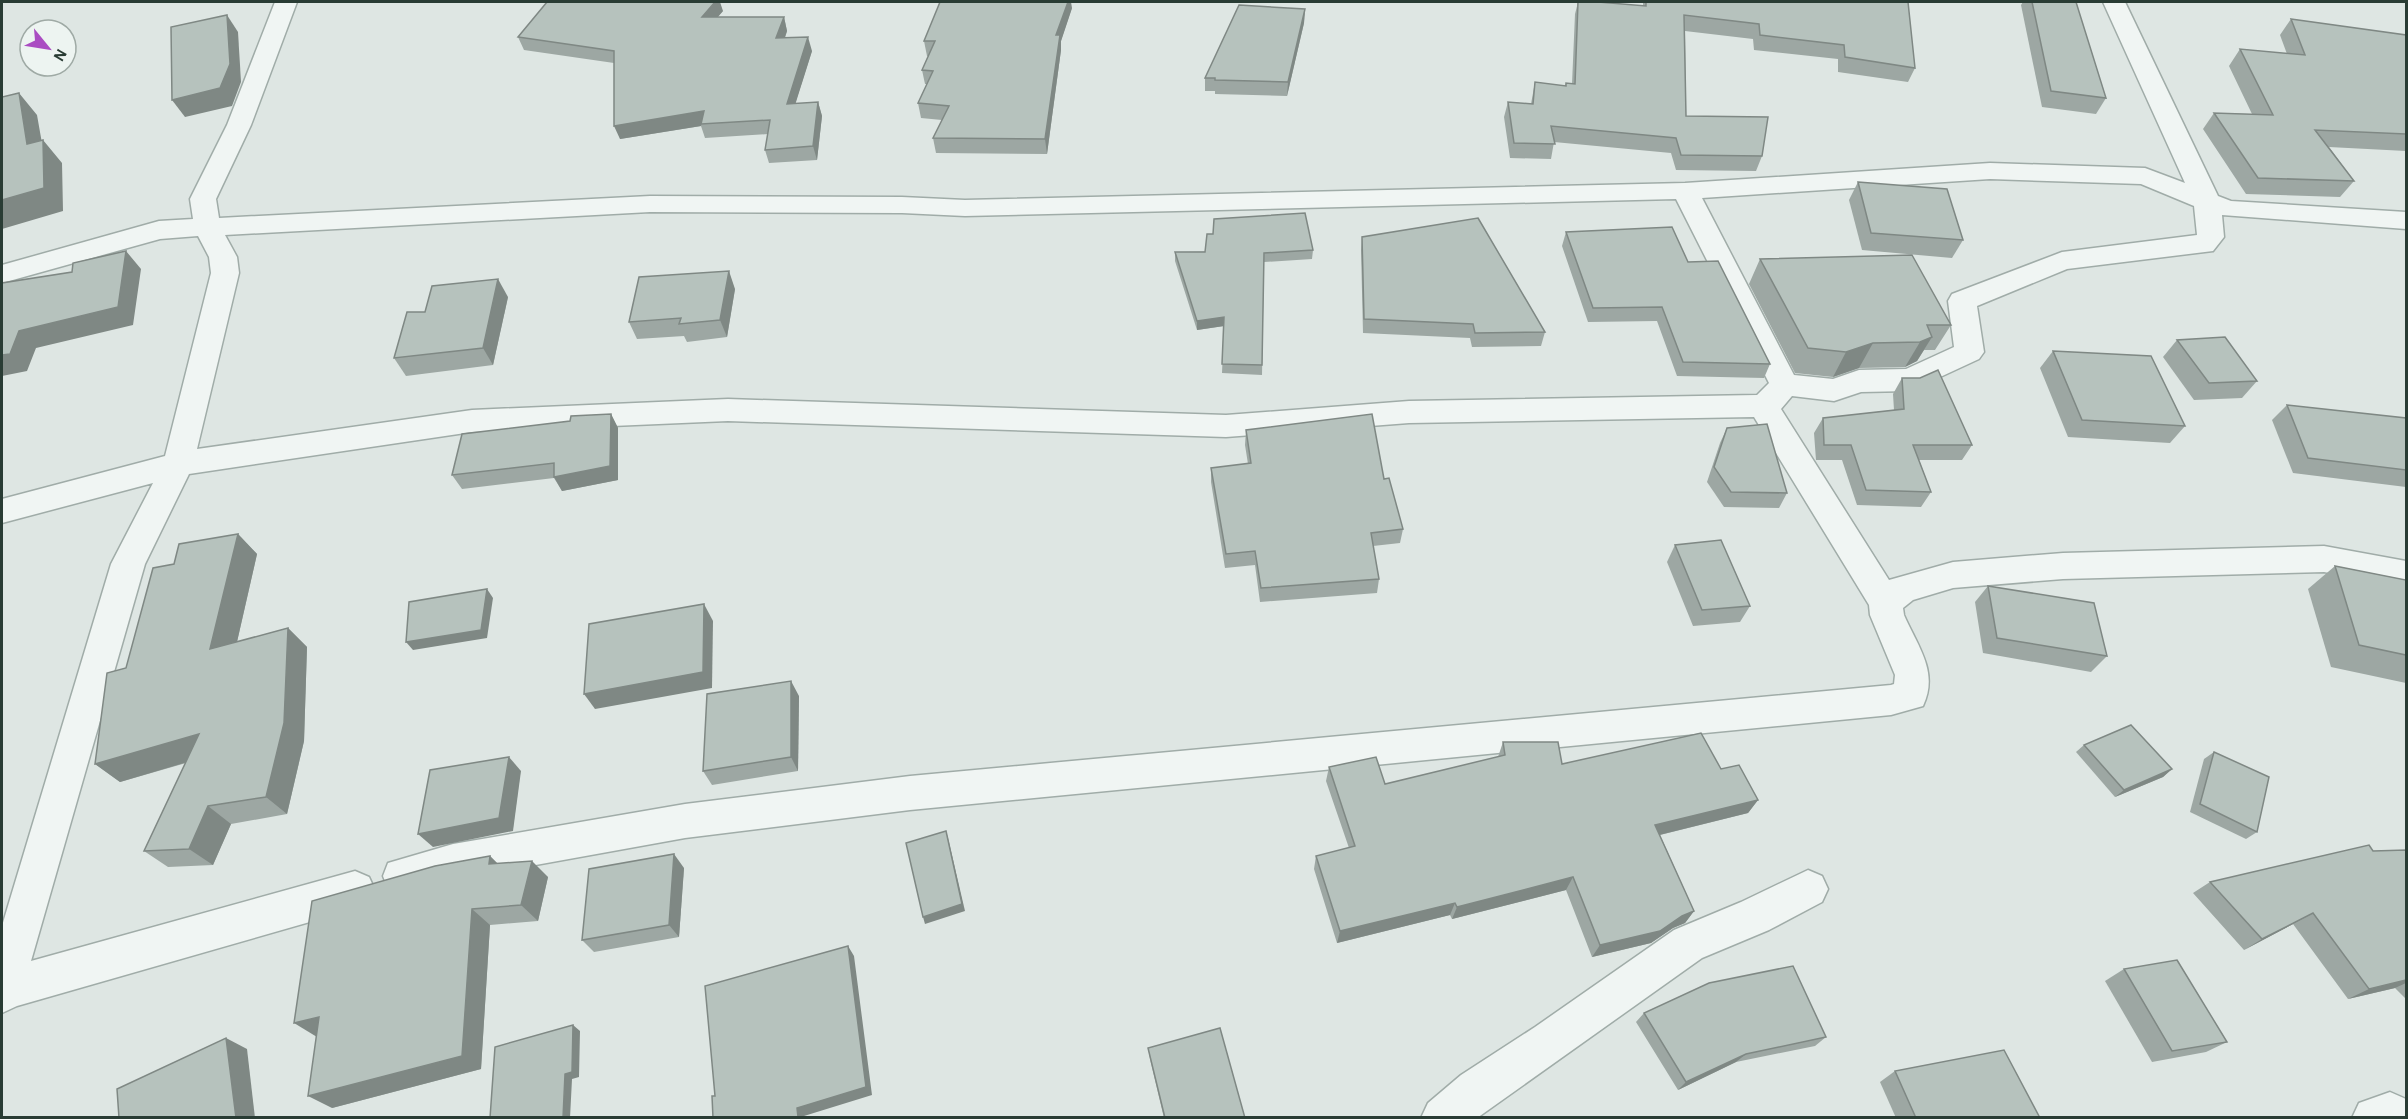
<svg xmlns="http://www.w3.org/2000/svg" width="2408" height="1119" viewBox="0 0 2408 1119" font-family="'Alegreya Sans',sans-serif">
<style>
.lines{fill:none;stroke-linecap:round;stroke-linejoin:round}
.minor-casing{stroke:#a0aca8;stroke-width:3}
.minor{fill:#f0f5f3;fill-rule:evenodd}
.wall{fill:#9da7a3}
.shaded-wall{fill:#7f8884}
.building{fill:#b6c2bd;stroke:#7f8884;stroke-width:1.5}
</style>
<rect width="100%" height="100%" fill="#dee6e3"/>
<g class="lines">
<defs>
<g id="minor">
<path d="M 275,2 L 297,2 L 251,125 L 216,199 L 219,218 L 650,196 L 902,197 L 965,200 L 1685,183 L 1990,163 L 2145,168 L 2185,183 L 2103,2 L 2125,2 L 2218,196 L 2231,201 L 2406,212 L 2406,229 L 2222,215 L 2224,237 L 2213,251 L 2067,269 L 1977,306 L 1984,352 L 1979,359 L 1910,391 L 1861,392 L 1834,401 L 1792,396 L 1781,409 L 1889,580 L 1953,562 L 2063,553 L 2324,546 L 2406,561 L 2406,587 L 2324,572 L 2063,579 L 1953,588 L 1913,600 L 1903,608 L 1904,615 C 1918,647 1939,672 1923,706 L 1891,715 L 910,810 L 685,838 L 453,880 L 402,894 L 388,889 L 383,876 L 388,863 L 453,844 L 685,804 L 910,776 L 1891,685 L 1894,684 L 1895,675 L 1870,615 L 1869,605 L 1754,417 L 1409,423 L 1226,437 L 728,421 L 472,432 L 189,474 L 145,564 L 31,961 L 355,871 L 369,877 L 375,890 L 369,903 L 355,909 L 17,1006 L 2,1013 L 2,926 L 111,564 L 153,483 L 2,523 L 2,499 L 165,456 L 211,273 L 209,257 L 198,236 L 160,239 L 2,283 L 2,265 L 159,221 L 193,219 L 190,199 L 227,125 ZM 1990,179 L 2141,184 L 2194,206 L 2197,235 L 2062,252 L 1952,294 L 1948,301 L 1954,347 L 1906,369 L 1859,370 L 1833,379 L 1794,375 L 1702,198 ZM 1676,199 L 1769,383 L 1757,395 L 1409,401 L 1226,415 L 728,399 L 472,410 L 197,449 L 239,273 L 237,257 L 225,235 L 650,212 L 902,213 L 965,216 Z"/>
<path d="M 1808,870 L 1822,876 L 1828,889 L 1822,902 L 1769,930 L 1702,958 L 1477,1118 L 1421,1118 L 1428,1103 L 1461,1075 L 1535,1027 L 1674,930 L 1741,902 Z"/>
<path d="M 2390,1092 L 2406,1099 L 2406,1118 L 2352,1118 L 2359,1103 Z"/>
</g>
</defs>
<use href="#minor" class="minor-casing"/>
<use href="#minor" class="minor"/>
</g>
<g class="wall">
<path d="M 1578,2 L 1643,6 L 1643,2 L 1908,2 L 1915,68 L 1908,82 L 1838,72 L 1838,59 L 1754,50 L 1753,39 L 1685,31 L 1686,116 L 1762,156 L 1756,171 L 1676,170 L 1671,153 L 1554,142 L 1551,159 L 1510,158 L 1504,117 L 1508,102 L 1531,104 L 1535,82 L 1565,86 L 1566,83 L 1572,84 L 1575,14 Z"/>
<path d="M 2023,2 L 2076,2 L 2106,98 L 2096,114 L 2042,107 L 2021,5 Z"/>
<path d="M 1072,8 L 1061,41 L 1061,50 L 1047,154 L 936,153 L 933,138 L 942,120 L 921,118 L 918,103 L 927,84 L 925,84 L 922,70 L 928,56 L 927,56 L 924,41 Z"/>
<path d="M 1305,9 L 1304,23 L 1287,96 L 1215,94 L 1215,91 L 1205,91 L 1205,78 Z"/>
<path d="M 723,11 L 717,17 L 784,17 L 787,31 L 785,38 L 812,51 L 795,104 L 818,102 L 822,116 L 817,160 L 769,163 L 765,150 L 768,134 L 705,138 L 701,126 L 620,139 L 614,63 L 524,50 L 518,37 Z"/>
<path d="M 2291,19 L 2406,35 L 2406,151 L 2329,147 L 2354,181 L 2340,197 L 2246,194 L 2203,129 L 2214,113 L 2252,114 L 2229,66 L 2240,49 L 2287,54 L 2280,35 Z"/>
<path d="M 1858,182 L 1963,240 L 1952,258 L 1862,250 L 1849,200 Z"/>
<path d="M 1566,232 L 1688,262 L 1770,364 L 1764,378 L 1677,376 L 1657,321 L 1588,322 L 1562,246 Z"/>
<path d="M 1362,237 L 1545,332 L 1541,346 L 1472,347 L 1470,338 L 1363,333 L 1361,250 Z"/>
<path d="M 1313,250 L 1312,259 L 1264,262 L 1262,375 L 1222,373 L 1224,326 L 1197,330 L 1175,261 L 1175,252 Z"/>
<path d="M 1760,259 L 1951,325 L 1935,350 L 1924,350 L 1917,361 L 1905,367 L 1859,368 L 1833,377 L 1795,373 L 1749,284 Z"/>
<path d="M 735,289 L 727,337 L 687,342 L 684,336 L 637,339 L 629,322 Z"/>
<path d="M 508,297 L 493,365 L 406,376 L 394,358 L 425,312 Z"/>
<path d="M 2177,340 L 2257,381 L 2242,398 L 2194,400 L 2163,357 Z"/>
<path d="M 2053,351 L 2185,426 L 2170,443 L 2068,437 L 2040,368 Z"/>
<path d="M 1902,378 L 1972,445 L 1962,460 L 1919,460 L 1931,492 L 1921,507 L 1857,505 L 1842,460 L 1816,460 L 1814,433 L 1823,418 L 1894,410 L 1893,394 Z"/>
<path d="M 2287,405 L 2406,418 L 2406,487 L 2293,473 L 2272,420 Z"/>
<path d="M 611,414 L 618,428 L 618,480 L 562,491 L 554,478 L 462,489 L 452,475 L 570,421 Z"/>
<path d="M 1727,428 L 1787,493 L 1779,508 L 1724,507 L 1707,482 L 1720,443 Z"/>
<path d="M 1246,430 L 1384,479 L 1403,529 L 1400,543 L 1373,546 L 1379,579 L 1377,593 L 1260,602 L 1255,565 L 1225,568 L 1211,482 L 1211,468 L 1248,464 L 1245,445 Z"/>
<path d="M 238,534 L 257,554 L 237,642 L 288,628 L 307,647 L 304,741 L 287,814 L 231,824 L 213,865 L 168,867 L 144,851 L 186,763 L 120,782 L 95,764 L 126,668 L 174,564 Z"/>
<path d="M 1675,545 L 1750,606 L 1740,622 L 1693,626 L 1667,562 Z"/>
<path d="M 2335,566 L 2406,580 L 2406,683 L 2331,667 L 2308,589 Z"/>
<path d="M 1988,586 L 2107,656 L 2091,672 L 1983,653 L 1975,602 Z"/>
<path d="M 799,696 L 798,771 L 712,785 L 703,771 Z"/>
<path d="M 1503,742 L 1562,764 L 1721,769 L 1758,800 L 1748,813 L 1660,835 L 1694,911 L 1685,923 L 1673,928 L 1651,943 L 1592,957 L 1566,890 L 1452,919 L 1450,915 L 1337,943 L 1314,869 L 1316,856 L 1349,848 L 1326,781 L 1329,767 L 1385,784 L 1498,757 Z"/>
<path d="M 2084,745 L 2172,769 L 2163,777 L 2115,797 L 2076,752 Z"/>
<path d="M 2214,752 L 2257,832 L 2246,839 L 2190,812 L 2204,759 Z"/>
<path d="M 2406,850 L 2406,999 L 2395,988 L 2348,999 L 2293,924 L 2244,950 L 2193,893 L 2210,882 Z"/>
<path d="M 490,856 L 497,863 L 548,877 L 538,921 L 490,925 L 481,1069 L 332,1108 Z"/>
<path d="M 684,868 L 679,937 L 594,952 L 582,940 Z"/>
<path d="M 2124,969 L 2227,1042 L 2206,1052 L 2152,1062 L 2105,981 Z"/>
<path d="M 1644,1013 L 1826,1037 L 1815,1046 L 1736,1062 L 1678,1090 L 1636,1022 Z"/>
<path d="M 1148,1048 L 1245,1118 L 1164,1118 L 1150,1059 Z"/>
<path d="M 1895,1071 L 2040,1118 L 1896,1118 L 1880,1082 Z"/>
</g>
<g class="shaded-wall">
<path d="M 715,2 L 720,2 L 723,11 L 706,31 L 702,17 Z"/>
<path d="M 1068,2 L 1071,2 L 1072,8 L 1061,41 L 1061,50 L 1047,154 L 1045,139 L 1056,35 Z"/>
<path d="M 1305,9 L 1304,23 L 1287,96 L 1288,82 Z"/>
<path d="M 227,15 L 238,32 L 241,82 L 232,106 L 185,117 L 172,100 Z"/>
<path d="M 784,17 L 787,31 L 780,51 L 776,38 Z"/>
<path d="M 808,37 L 812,51 L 791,118 L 787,104 Z"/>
<path d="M 19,93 L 37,115 L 43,149 L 43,140 L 62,163 L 63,211 L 2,229 L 2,200 L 27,144 Z"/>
<path d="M 818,102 L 822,116 L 817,160 L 813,146 Z"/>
<path d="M 704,111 L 701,126 L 620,139 L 614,126 Z"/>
<path d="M 126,251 L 141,269 L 133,325 L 36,348 L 27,371 L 2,376 L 2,355 L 19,331 Z"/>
<path d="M 729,271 L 735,289 L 727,337 L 720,320 Z"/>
<path d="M 498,279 L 508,297 L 493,365 L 483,348 Z"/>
<path d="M 1224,317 L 1224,326 L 1197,330 L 1197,321 Z"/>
<path d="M 1932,337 L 1917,361 L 1905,367 L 1920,342 Z"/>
<path d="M 1873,343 L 1859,368 L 1833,377 L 1846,352 Z"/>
<path d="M 611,414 L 618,428 L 618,480 L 562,491 L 554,477 Z"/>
<path d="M 238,534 L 257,554 L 231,668 L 210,649 Z"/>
<path d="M 487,589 L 493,598 L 487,638 L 413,650 L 406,642 Z"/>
<path d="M 704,604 L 713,621 L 712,688 L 595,709 L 584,694 Z"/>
<path d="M 288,628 L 307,647 L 304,741 L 287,814 L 266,797 Z"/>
<path d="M 791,681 L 799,696 L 798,771 L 791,757 Z"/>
<path d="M 199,734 L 221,752 L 120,782 L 95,764 Z"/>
<path d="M 509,757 L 521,771 L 513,831 L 433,847 L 418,834 Z"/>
<path d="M 2172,769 L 2163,777 L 2115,797 L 2124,790 Z"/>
<path d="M 1758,800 L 1748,813 L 1647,838 L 1655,825 Z"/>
<path d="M 208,806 L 231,824 L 213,865 L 189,849 Z"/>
<path d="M 946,831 L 948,838 L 965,911 L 925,924 L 923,917 Z"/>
<path d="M 674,854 L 684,868 L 679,937 L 669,925 Z"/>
<path d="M 490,856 L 507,873 L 489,864 Z"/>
<path d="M 532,861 L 548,877 L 538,921 L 521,905 Z"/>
<path d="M 1573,877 L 1566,890 L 1452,919 L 1457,907 Z"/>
<path d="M 1455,903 L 1450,915 L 1337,943 L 1340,931 Z"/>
<path d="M 472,909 L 490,925 L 481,1069 L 332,1108 L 308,1096 Z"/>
<path d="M 1694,911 L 1685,923 L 1673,928 L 1651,943 L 1592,957 L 1600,945 Z"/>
<path d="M 2313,913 L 2293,924 L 2244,950 L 2262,939 Z"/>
<path d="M 848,946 L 854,956 L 872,1095 L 804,1116 L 804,1118 L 796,1118 L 797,1108 Z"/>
<path d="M 2406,980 L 2406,983 L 2395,988 L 2348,999 L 2369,989 Z"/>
<path d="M 319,1017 L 317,1037 L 294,1023 Z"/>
<path d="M 573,1025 L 580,1031 L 579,1077 L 572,1079 L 570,1118 L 563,1118 L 565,1074 Z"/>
<path d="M 226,1038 L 247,1049 L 255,1118 L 236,1118 Z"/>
<path d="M 1746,1054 L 1736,1062 L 1678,1090 L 1686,1082 Z"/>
</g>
<g class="building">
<path d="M 547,2 L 715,2 L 702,17 L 784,17 L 776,38 L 808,37 L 787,104 L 818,102 L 813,146 L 765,150 L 770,120 L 701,124 L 704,111 L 614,126 L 614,51 L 518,37 Z"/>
<path d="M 940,2 L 1068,2 L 1056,35 L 1060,35 L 1045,139 L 933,138 L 949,106 L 918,103 L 933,71 L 922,70 L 935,41 L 924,41 Z"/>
<path d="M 1578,2 L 1598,2 L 1646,6 L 1646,2 L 1908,2 L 1915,68 L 1845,57 L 1844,45 L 1760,35 L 1759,24 L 1684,15 L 1686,116 L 1768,117 L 1762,156 L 1681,155 L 1676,138 L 1551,126 L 1555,144 L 1514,143 L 1508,102 L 1533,104 L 1535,82 L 1566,86 L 1566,83 L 1575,84 Z"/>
<path d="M 2032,2 L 2076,2 L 2106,98 L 2051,91 Z"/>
<path d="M 1239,5 L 1305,9 L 1288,82 L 1215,80 L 1215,78 L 1205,78 Z"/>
<path d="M 227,15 L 230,64 L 220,88 L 172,100 L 171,27 Z"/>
<path d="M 2291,19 L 2406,35 L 2406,134 L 2315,130 L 2354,181 L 2258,178 L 2214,113 L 2273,115 L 2240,49 L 2305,55 Z"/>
<path d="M 19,93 L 27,144 L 43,140 L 44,188 L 2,200 L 2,97 Z"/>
<path d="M 1858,182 L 1947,189 L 1963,240 L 1871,233 Z"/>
<path d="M 1305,213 L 1313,250 L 1264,253 L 1262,365 L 1222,364 L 1224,317 L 1197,321 L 1175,252 L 1205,252 L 1207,234 L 1213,234 L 1214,219 Z"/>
<path d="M 1478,218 L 1545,332 L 1475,333 L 1473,324 L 1364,319 L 1362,237 Z"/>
<path d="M 1672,227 L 1688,262 L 1718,261 L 1770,364 L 1683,362 L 1662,307 L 1593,308 L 1566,232 Z"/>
<path d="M 126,251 L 118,307 L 19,331 L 10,354 L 2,355 L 2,283 L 72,272 L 73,263 Z"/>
<path d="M 1912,255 L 1951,325 L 1927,325 L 1932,337 L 1920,342 L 1873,343 L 1846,352 L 1808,348 L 1760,259 Z"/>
<path d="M 729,271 L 720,320 L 679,324 L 681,318 L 629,322 L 639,277 Z"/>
<path d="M 498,279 L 483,348 L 394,358 L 407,312 L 425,312 L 432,286 Z"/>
<path d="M 2225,337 L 2257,381 L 2209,383 L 2177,340 Z"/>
<path d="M 2053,351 L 2151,356 L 2185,426 L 2082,420 Z"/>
<path d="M 1938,370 L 1972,445 L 1913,445 L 1931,492 L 1866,490 L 1851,445 L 1824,445 L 1823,418 L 1904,409 L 1902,378 L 1920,378 Z"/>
<path d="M 2287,405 L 2406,418 L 2406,470 L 2308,458 Z"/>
<path d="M 611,414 L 610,466 L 554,477 L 554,463 L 452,475 L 462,434 L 570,421 L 571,416 Z"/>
<path d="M 1372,414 L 1384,479 L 1389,478 L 1403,529 L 1371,533 L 1379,579 L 1261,588 L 1255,551 L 1226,554 L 1211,468 L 1251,463 L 1246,430 Z"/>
<path d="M 1767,424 L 1787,493 L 1731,492 L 1714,467 L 1727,428 Z"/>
<path d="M 238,534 L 210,649 L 288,628 L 284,723 L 266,797 L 208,806 L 189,849 L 144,851 L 199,734 L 95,764 L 107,673 L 126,668 L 153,568 L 174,564 L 179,544 Z"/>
<path d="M 1721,540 L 1750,606 L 1702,610 L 1675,545 Z"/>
<path d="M 2335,566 L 2406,580 L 2406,655 L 2359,645 Z"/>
<path d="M 1988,586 L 2094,603 L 2107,656 L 1997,638 Z"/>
<path d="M 487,589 L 481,630 L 406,642 L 409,602 Z"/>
<path d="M 704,604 L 703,672 L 584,694 L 589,624 Z"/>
<path d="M 791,681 L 791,757 L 703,771 L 707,694 Z"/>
<path d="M 2131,725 L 2172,769 L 2124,790 L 2084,745 Z"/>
<path d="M 1701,733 L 1721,769 L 1739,765 L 1758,800 L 1655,825 L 1694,911 L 1682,916 L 1660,931 L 1600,945 L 1573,877 L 1457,907 L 1455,903 L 1340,931 L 1316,856 L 1355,846 L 1329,767 L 1376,757 L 1385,784 L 1505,755 L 1503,742 L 1558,742 L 1562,764 Z"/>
<path d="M 2214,752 L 2269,777 L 2257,832 L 2200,804 Z"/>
<path d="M 509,757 L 499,818 L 418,834 L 430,770 Z"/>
<path d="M 946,831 L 962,904 L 923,917 L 906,843 Z"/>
<path d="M 2369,845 L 2373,851 L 2406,850 L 2406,980 L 2369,989 L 2313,913 L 2262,939 L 2210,882 Z"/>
<path d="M 674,854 L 669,925 L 582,940 L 589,869 Z"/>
<path d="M 490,856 L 489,864 L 532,861 L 521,905 L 472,909 L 462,1056 L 308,1096 L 319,1017 L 294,1023 L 312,901 L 435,866 Z"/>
<path d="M 848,946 L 866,1087 L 797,1108 L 798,1117 L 796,1118 L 713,1118 L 712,1096 L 715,1096 L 705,986 Z"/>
<path d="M 2177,960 L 2227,1042 L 2172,1051 L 2124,969 Z"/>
<path d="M 1793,966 L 1826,1037 L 1746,1054 L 1686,1082 L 1644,1013 L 1709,983 Z"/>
<path d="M 573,1025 L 572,1072 L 565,1074 L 563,1118 L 490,1118 L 495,1047 Z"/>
<path d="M 1220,1028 L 1245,1118 L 1165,1118 L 1148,1048 Z"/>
<path d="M 226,1038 L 236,1118 L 119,1118 L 117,1089 Z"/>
<path d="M 2004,1050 L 2040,1118 L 1916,1118 L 1895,1071 Z"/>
</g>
<rect width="2408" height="1119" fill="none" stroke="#293c34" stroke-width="6"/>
<g transform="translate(48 48) rotate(120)"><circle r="28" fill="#edf4f1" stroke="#9faaa5" stroke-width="1.5"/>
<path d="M0-4.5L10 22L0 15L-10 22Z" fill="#aa4cc2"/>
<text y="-9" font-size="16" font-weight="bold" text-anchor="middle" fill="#293c34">N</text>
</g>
</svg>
